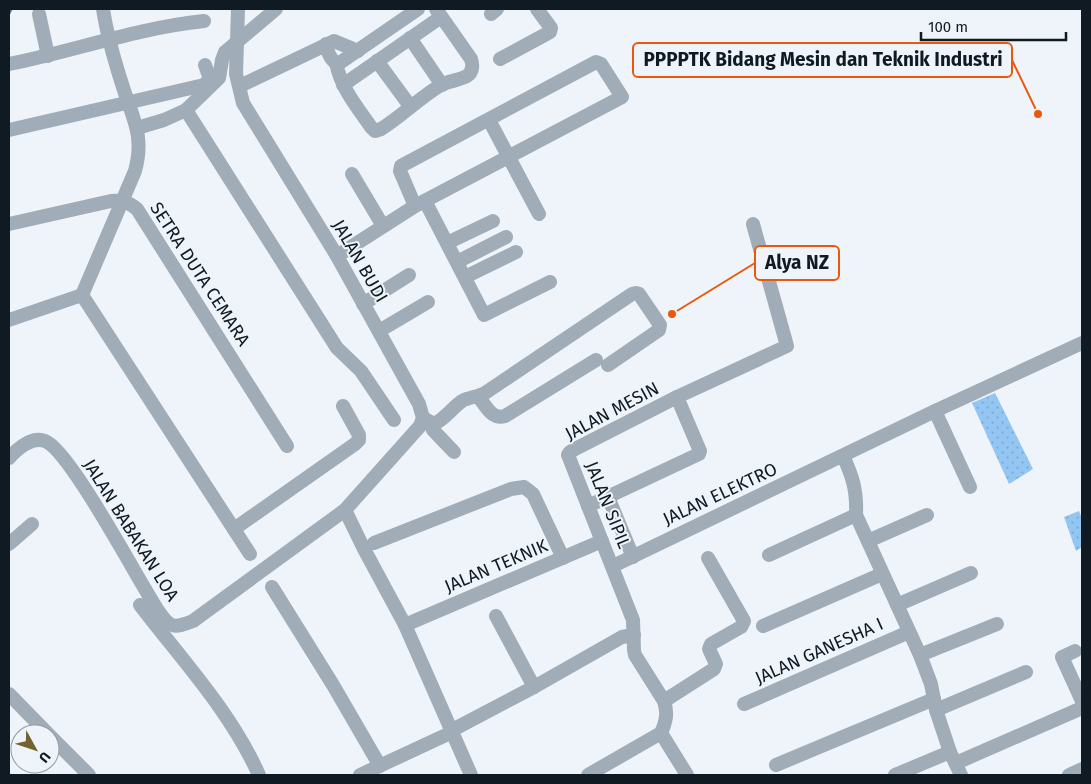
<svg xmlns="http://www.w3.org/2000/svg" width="1091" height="784" viewBox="0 0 1091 784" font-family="'Fira Sans',sans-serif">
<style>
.park{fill:url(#park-dots)}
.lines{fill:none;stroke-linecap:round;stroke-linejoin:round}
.stream{stroke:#49769b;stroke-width:3}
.minor{stroke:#a0acb7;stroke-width:14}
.labels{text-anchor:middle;stroke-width:4;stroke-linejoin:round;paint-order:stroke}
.street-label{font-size:18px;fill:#0f1a23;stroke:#eef4f9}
.leader{fill:none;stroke:#e8590c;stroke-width:2}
.callout-dot{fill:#e8590c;stroke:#eef4f9;stroke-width:2}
.callout{fill:#eef4f9;stroke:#e8590c;stroke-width:2}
.callout-label{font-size:19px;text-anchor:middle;font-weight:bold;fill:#0f1a23}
</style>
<defs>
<pattern id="park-dots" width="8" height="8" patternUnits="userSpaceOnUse" patternTransform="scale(1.25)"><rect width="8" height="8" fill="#93c6f3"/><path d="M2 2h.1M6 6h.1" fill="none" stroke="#7eaad0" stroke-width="1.8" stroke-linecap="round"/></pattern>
</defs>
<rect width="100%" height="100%" fill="#eef4f9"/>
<g class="park">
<path d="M 995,393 L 1033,469 L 1009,484 L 972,403 Z"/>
<path d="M 1079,511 L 1082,518 L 1082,547 L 1076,551 L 1064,517 Z"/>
</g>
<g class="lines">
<path class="stream" d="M 9,13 L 11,9"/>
<g class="minor">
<path d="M 39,14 L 48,56"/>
<path d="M 491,14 L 497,9"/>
<path d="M 410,38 L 442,85"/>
<path d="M 326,44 C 328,52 329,58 336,63 L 341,62 L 418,9"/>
<path d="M 500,59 L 550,32 L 551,28 L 537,9"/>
<path d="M 377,61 L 410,106"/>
<path d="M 336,63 C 341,88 357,107 371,127 L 375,131 L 381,129 C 402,116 419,98 441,85 C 449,81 460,80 467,76 C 473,72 473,65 471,59 L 436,9"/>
<path d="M 9,64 C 74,51 137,28 204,21"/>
<path d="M 343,85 L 441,17"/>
<path d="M 240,86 L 334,41 L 358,51"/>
<path d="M 186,110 L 337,348 L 361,371 L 394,420"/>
<path d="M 489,120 L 539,214"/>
<path d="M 137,128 L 164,120 L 186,110 L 219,78 L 222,60 L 225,52 L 276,9"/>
<path d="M 9,130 L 204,85 L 210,79 L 205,65"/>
<path d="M 352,174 L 383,226"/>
<path d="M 425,201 L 484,315 L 550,282"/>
<path d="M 9,224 L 111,201 C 122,200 128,202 137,209 L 287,446"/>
<path d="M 447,243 L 493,221"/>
<path d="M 337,256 L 415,206 L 622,97 L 601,64 L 596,62 L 401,166 L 400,171 L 415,206"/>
<path d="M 457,262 L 506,237"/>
<path d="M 465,277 L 516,252"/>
<path d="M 82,295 L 250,554"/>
<path d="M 82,295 L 135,171 C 145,135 132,117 122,84 C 114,59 107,35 103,9"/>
<path d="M 363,304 L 409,275"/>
<path d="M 9,320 L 82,295"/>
<path d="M 379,331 L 428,302"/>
<path d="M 478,397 C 487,406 491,420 505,416 L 596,360"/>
<path d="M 935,411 L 970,487"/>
<path d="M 423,418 L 434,424 C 445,419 452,408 462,401 C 469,397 478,397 485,393 L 632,294 L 636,293 L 639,294 L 660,325 L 659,330 L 608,365"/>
<path d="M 430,423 L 433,430 L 454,452"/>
<path d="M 843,456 C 853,477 857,491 856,515 L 920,655 L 931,684 L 936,710 L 950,752 L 961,775"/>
<path d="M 9,458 C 17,449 32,436 45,441 C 70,450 139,582 159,612 C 171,629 174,628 193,621 L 345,510 L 420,426 L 423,418 L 419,404 L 337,256 L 243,103 L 236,74 L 238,9"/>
<path d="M 608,497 L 633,557"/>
<path d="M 588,506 L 699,454 L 700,451 L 677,397"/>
<path d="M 345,510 L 364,549 L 405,625 L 471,775"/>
<path d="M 234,529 L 355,444 L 359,440 L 359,435 L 343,406"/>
<path d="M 868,541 L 927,515"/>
<path d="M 374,543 L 511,489 L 524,487 L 533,494 L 563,558"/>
<path d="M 9,544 L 32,524"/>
<path d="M 769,555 L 856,515"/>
<path d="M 613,566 L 935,411 L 1082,343"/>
<path d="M 272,587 L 333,685 L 380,766"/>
<path d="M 140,605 C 182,660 231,712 259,775"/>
<path d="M 897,605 L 971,573"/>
<path d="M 496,616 L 534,687"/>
<path d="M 405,625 L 602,541"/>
<path d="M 763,626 L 882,574"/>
<path d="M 1075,651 L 1062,657 L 1082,701"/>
<path d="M 920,655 L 997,624"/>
<path d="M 9,694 L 48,734"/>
<path d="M 664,701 L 714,669 L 716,664 L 709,649 L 711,644 L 741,627 L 744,621 L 708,558"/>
<path d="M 744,704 L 909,632"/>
<path d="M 936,710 L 1026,672"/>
<path d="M 458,727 L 534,687 L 622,637 L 634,635"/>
<path d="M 661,733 C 666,722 668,713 664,701 L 635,655 L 634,650 L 633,620 L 568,455 L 570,452 L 575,449 L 677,397 L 787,346 L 753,224"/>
<path d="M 661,733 L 687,775"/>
<path d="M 50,736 L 89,775"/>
<path d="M 956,763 L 1082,708"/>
<path d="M 776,765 L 934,699"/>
<path d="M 360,775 L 446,735"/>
<path d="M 588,775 L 661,733"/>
<path d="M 895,775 L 950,752"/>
<path d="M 1069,775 L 1082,769"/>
</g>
</g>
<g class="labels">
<g class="street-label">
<text transform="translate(360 261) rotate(60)" y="6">JALAN BUDI</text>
<text transform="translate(200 274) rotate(57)" y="6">SETRA DUTA CEMARA</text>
<text transform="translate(612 411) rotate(-28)" y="6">JALAN MESIN</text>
<text transform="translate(720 494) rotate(-25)" y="6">JALAN ELEKTRO</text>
<text transform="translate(608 505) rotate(68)" y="6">JALAN SIPIL</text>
<text transform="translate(131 530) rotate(58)" y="6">JALAN BABAKAN LOA</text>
<text transform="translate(496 566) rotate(-23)" y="6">JALAN TEKNIK</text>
<text transform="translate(819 651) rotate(-24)" y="6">JALAN GANESHA I</text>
</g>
</g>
<path class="leader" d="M1038 114L1012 60M672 314L755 263"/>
<g class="callout-dot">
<circle cx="1038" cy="114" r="5"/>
<circle cx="672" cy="314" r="5"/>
</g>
<g class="callout">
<rect x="633" y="43" width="379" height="34" rx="5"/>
<rect x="755" y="246" width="84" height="34" rx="5"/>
</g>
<g class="callout-label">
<text x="823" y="66">PPPPTK Bidang Mesin dan Teknik Industri</text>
<text x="797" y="269">Alya NZ</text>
</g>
<rect width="1091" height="784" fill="none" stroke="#0f1a23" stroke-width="20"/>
<g transform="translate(35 749) rotate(130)"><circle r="24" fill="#eef4f9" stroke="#959da3"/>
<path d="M0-4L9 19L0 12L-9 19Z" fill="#756231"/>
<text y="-8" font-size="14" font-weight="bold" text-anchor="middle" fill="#0f1a23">U</text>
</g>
<path d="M921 32v8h145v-8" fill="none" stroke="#0f1a23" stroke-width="2.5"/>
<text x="928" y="32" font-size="15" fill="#0f1a23" stroke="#eef4f9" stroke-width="4" paint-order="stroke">100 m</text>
</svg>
